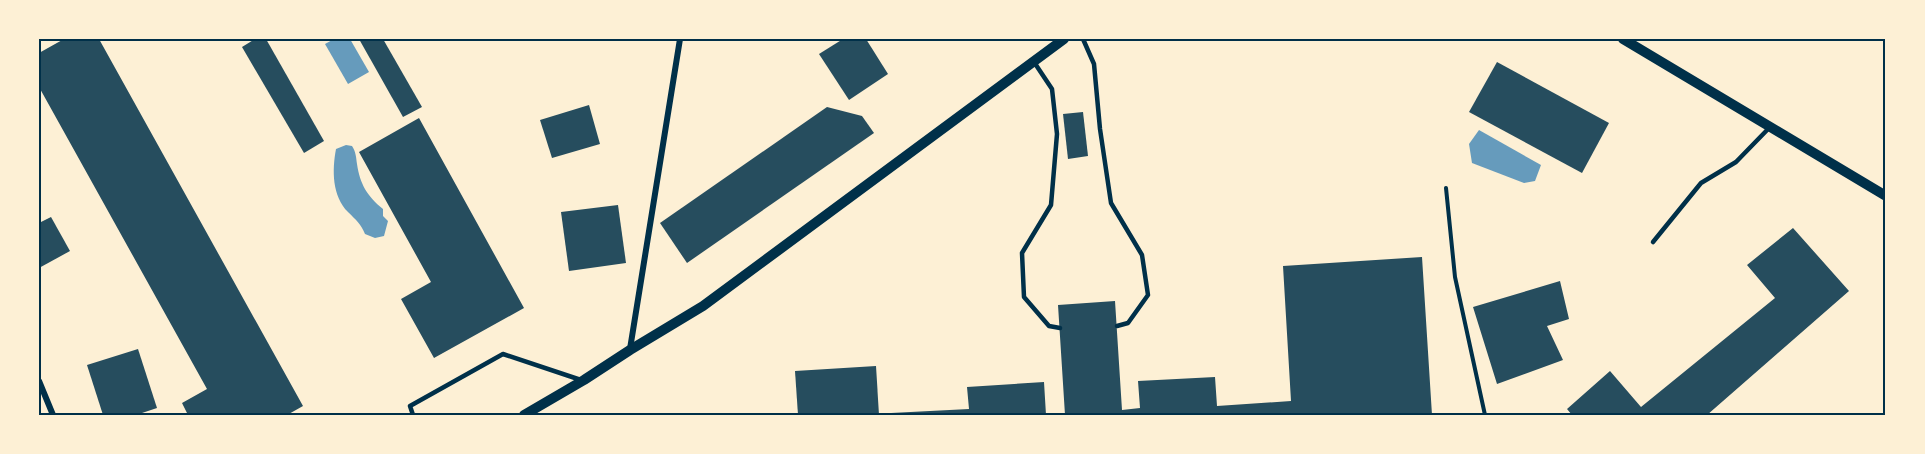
<svg xmlns="http://www.w3.org/2000/svg" width="1925" height="454" viewBox="0 0 1925 454" font-family="Commissioner,sans-serif">
<style>
.water{fill:#669bbc}
.building{fill:#264d5e}
.lines{fill:none;stroke-linecap:round;stroke-linejoin:round}
.path{stroke:#003049;stroke-width:4}
.service{stroke:#003049;stroke-width:4.5}
.minor{stroke:#003049;stroke-width:6}
.tertiary{stroke:#003049;stroke-width:10}
.neatline{fill:none;stroke:#003049;stroke-width:2}
</style>
<rect width="100%" height="100%" fill="#fdf0d5"/>
<g class="water">
<path d="M 334,39 L 350,39 L 369,72 L 348,84 L 325,44 Z"/>
<path d="M 1479,130 L 1541,165 L 1535,181 L 1524,183 L 1472,163 L 1469,144 Z"/>
<path d="M 346,145 L 352,146 C 356,152 356,157 357,164 C 360,184 367,196 383,209 L 383,216 L 388,221 L 384,236 L 375,238 L 365,234 C 361,224 356,220 348,212 C 332,196 332,170 336,149 Z"/>
</g>
<g class="building">
<path d="M 64,39 L 99,39 L 303,406 L 287,415 L 188,415 L 182,403 L 207,389 L 39,87 L 39,53 Z"/>
<path d="M 255,39 L 266,39 L 324,141 L 304,153 L 242,47 Z"/>
<path d="M 359,39 L 383,39 L 422,107 L 403,117 Z"/>
<path d="M 843,39 L 866,39 L 888,74 L 849,100 L 819,54 Z"/>
<path d="M 1497,62 L 1609,123 L 1582,173 L 1469,112 Z"/>
<path d="M 589,105 L 600,144 L 552,158 L 540,120 Z"/>
<path d="M 827,107 L 862,116 L 874,133 L 687,263 L 660,223 Z"/>
<path d="M 1083,112 L 1088,156 L 1068,159 L 1063,114 Z"/>
<path d="M 419,118 L 524,308 L 434,358 L 401,299 L 431,282 L 359,152 Z"/>
<path d="M 618,205 L 626,263 L 569,271 L 561,212 Z"/>
<path d="M 51,217 L 70,251 L 39,268 L 39,223 Z"/>
<path d="M 1793,228 L 1849,291 L 1707,415 L 1572,415 L 1567,409 L 1610,371 L 1641,407 L 1775,298 L 1747,265 Z"/>
<path d="M 1422,257 L 1432,415 L 1065,415 L 1058,305 L 1115,301 L 1122,410 L 1140,408 L 1138,381 L 1215,377 L 1217,406 L 1291,401 L 1283,266 Z"/>
<path d="M 1560,281 L 1569,319 L 1547,326 L 1563,360 L 1497,384 L 1473,307 Z"/>
<path d="M 138,349 L 157,408 L 136,415 L 103,415 L 87,365 Z"/>
<path d="M 876,366 L 879,415 L 798,415 L 795,371 Z"/>
<path d="M 1044,382 L 1046,415 L 892,415 L 891,413 L 969,409 L 967,387 Z"/>
</g>
<g class="lines">
<path class="path" d="M 1446,188 L 1455,277 L 1485,415"/>
<g class="service">
<path d="M 1083,39 L 1094,64 L 1100,129 L 1111,203 L 1142,255 L 1148,295 L 1128,323 L 1117,326"/>
<path d="M 1034,62 L 1052,89 L 1057,134 L 1051,205 L 1022,253 L 1024,297 L 1049,326 L 1060,328"/>
<path d="M 1653,242 L 1701,183 L 1736,162 L 1770,127"/>
<path d="M 413,415 L 410,406 L 503,354 L 581,380"/>
</g>
<g class="minor">
<path d="M 630,349 L 680,39"/>
<path d="M 39,381 L 53,415"/>
</g>
<g class="tertiary">
<path d="M 1623,39 L 1886,196"/>
<path d="M 524,415 L 584,380 L 630,350 L 703,306 L 1064,39"/>
</g>
</g>
<rect width="1925" height="454" fill="none" stroke="#fdf0d5" stroke-width="81"/>
<rect x="40" y="40" width="1844" height="374" class="neatline"/>
</svg>
